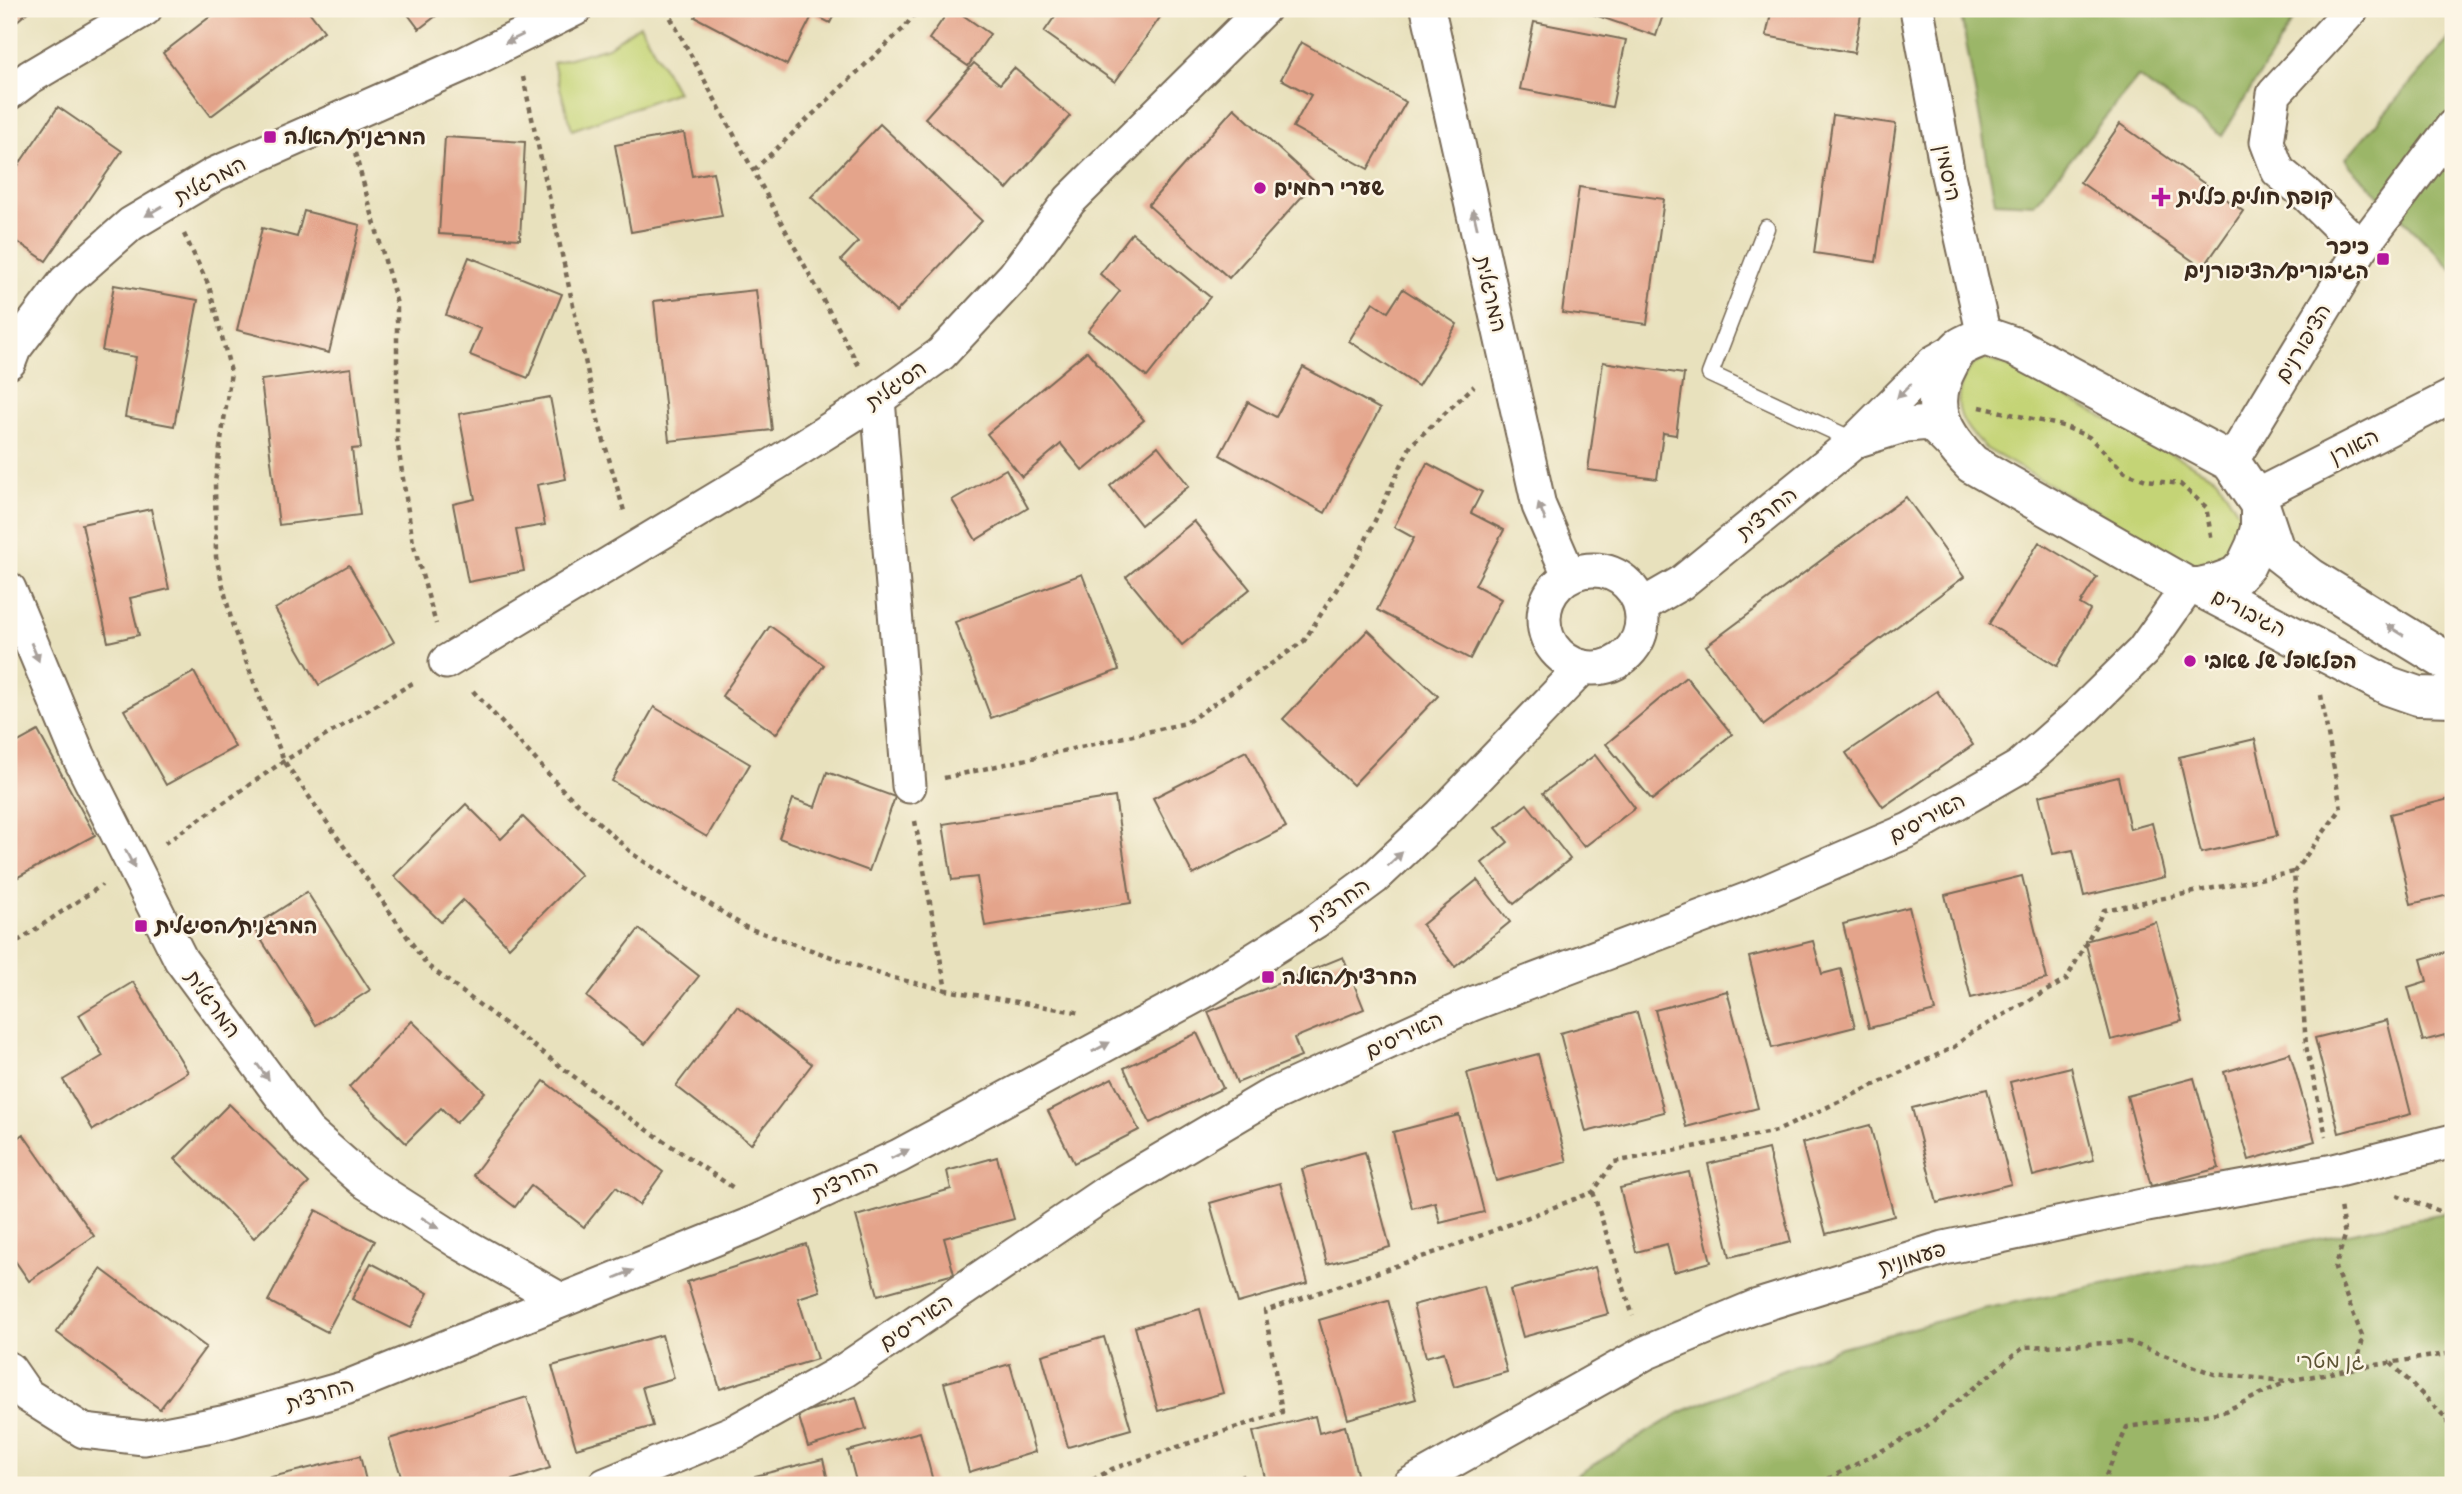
<svg xmlns="http://www.w3.org/2000/svg" width="2462" height="1494" viewBox="0 0 2462 1494" font-family="Sriracha,'Playpen Sans Hebrew',sans-serif">
<style>
.green{fill:#c4d476;stroke:#807f4a;stroke-width:2}
.forest{fill:#9bb667;stroke:#6b7042;stroke-width:2}
.building{fill:#e4a48b}
.lines{fill:none;stroke-linecap:round;stroke-linejoin:round}
.service-casing{stroke:#786a56;stroke-width:19}
.minor-casing{stroke:#786a56;stroke-width:37}
.tertiary-casing{stroke:#786a56;stroke-width:42}
.path{stroke:#786a56;stroke-width:4.5;stroke-dasharray:5 5;stroke-linecap:butt}
.service{stroke:#fff;stroke-width:16}
.minor{stroke:#fff;stroke-width:33}
.tertiary{stroke:#fff;stroke-width:38}
.oneway{fill:#a79f9a}
.poi-dot{fill:#b5179e;stroke:#fcf5e5;stroke-width:2.5}
.labels{text-anchor:middle;stroke-width:5;stroke-linejoin:round;paint-order:stroke}
.poi-label{font-size:21px;font-weight:bold;fill:#3b2a1e;stroke:#fcf5e5;text-anchor:start}
.street-label{font-size:21px;fill:#3b2a1e;stroke:#fcf5e5}
.park-label{font-size:21px;fill:#5d5434;stroke:#fcf5e5}
</style>
<rect width="100%" height="100%" fill="#fcf5e5"/>
<filter id="ink" filterUnits="userSpaceOnUse"><feTurbulence type="fractalNoise" baseFrequency=".0143" numOctaves="2"/><feDisplacementMap in="SourceGraphic" scale="14" xChannelSelector="R" yChannelSelector="G"/><feConvolveMatrix kernelMatrix="1 2 1 2 8 2 1 2 1" color-interpolation-filters="sRGB"/></filter>
<filter id="wash" filterUnits="userSpaceOnUse"><feTurbulence type="fractalNoise" baseFrequency=".00686" numOctaves="4" result="noise"/><feDisplacementMap in="SourceGraphic" scale="28" xChannelSelector="R" yChannelSelector="G"/><feGaussianBlur stdDeviation="1.57" result="paint"/><feColorMatrix in="noise" values="0 0 0 0 0 0 0 0 0 0 0 0 0 0 0 0 0 1.4 0 .05"/><feComposite in="paint" operator="in"/></filter>
<g filter="url(#wash)">
<rect width="100%" height="100%" fill="#e8e1bd"/>
<g class="green">
<path d="M 640,25 L 677,92 L 572,130 L 553,63 L 608,47 Z"/>
<path d="M 1986,359 L 2008,366 L 2217,478 L 2240,515 C 2236,552 2229,560 2193,566 L 1985,448 C 1976,438 1966,429 1961,416 C 1955,401 1960,379 1971,367 C 1974,363 1981,361 1986,359 Z"/>
</g>
<g class="forest">
<path d="M 1960,9 L 2300,9 L 2222,136 L 2138,77 L 2034,204 L 1995,202 Z"/>
<path d="M 2453,34 L 2453,270 L 2351,167 L 2346,158 Z"/>
<path d="M 2453,1211 L 2453,1485 L 2286,1485 L 2282,1474 L 2245,1485 L 1560,1485 L 1681,1412 L 1838,1348 L 1983,1309 Z"/>
</g>
<g id="blocks">
<g class="building">
<path d="M 9,9 L 31,9 L 9,28 Z"/>
<path d="M 220,9 L 307,9 L 324,31 L 211,116 L 163,53 Z"/>
<path d="M 404,9 L 445,9 L 419,29 Z"/>
<path d="M 699,9 L 837,9 L 830,23 L 813,14 L 787,65 L 695,17 Z"/>
<path d="M 950,9 L 954,9 L 990,34 L 968,66 L 929,39 Z"/>
<path d="M 1060,9 L 1151,9 L 1161,16 L 1115,82 L 1044,32 Z"/>
<path d="M 1591,9 L 1665,9 L 1656,36 L 1589,13 Z"/>
<path d="M 1772,9 L 1862,9 L 1854,53 L 1766,36 Z"/>
<path d="M 1534,22 L 1626,40 L 1612,107 L 1520,89 Z"/>
<path d="M 1301,42 L 1406,102 L 1368,169 L 1293,127 L 1311,95 L 1281,79 Z"/>
<path d="M 974,63 L 1000,84 L 1014,68 L 1070,116 L 1007,189 L 925,118 Z"/>
<path d="M 58,107 L 122,151 L 46,261 L 9,236 L 9,179 Z"/>
<path d="M 1234,108 L 1315,182 L 1229,278 L 1148,205 Z"/>
<path d="M 1833,115 L 1896,124 L 1876,262 L 1814,253 Z"/>
<path d="M 880,124 L 982,221 L 896,312 L 841,260 L 858,242 L 811,197 Z"/>
<path d="M 2120,124 L 2243,211 L 2203,268 L 2080,182 Z"/>
<path d="M 684,133 L 692,176 L 713,172 L 722,216 L 631,232 L 615,145 Z"/>
<path d="M 445,137 L 525,142 L 520,239 L 439,234 Z"/>
<path d="M 1579,187 L 1664,199 L 1647,324 L 1562,313 Z"/>
<path d="M 304,211 L 360,225 L 329,353 L 237,330 L 262,228 L 297,237 Z"/>
<path d="M 1132,233 L 1210,297 L 1147,377 L 1088,331 L 1120,291 L 1100,274 Z"/>
<path d="M 469,257 L 562,294 L 528,378 L 470,355 L 481,329 L 446,315 Z"/>
<path d="M 114,285 L 198,300 L 174,426 L 125,417 L 136,357 L 102,351 Z"/>
<path d="M 1403,289 L 1457,324 L 1418,386 L 1349,341 L 1373,302 L 1388,312 Z"/>
<path d="M 756,290 L 772,430 L 669,441 L 654,301 Z"/>
<path d="M 1087,351 L 1144,420 L 1083,471 L 1061,444 L 1022,477 L 987,434 Z"/>
<path d="M 1603,362 L 1684,374 L 1676,435 L 1663,433 L 1657,479 L 1588,470 Z"/>
<path d="M 1303,367 L 1380,409 L 1325,513 L 1220,455 L 1248,402 L 1276,417 Z"/>
<path d="M 351,368 L 361,448 L 352,449 L 360,515 L 279,525 L 261,380 Z"/>
<path d="M 550,397 L 566,479 L 537,485 L 545,525 L 516,530 L 524,571 L 468,582 L 453,504 L 475,499 L 459,414 Z"/>
<path d="M 1158,446 L 1189,486 L 1141,525 L 1110,486 Z"/>
<path d="M 1427,463 L 1482,492 L 1471,513 L 1504,530 L 1475,585 L 1501,599 L 1470,659 L 1377,610 L 1414,538 L 1394,527 Z"/>
<path d="M 1006,469 L 1028,508 L 976,540 L 952,500 Z"/>
<path d="M 1906,497 L 1964,577 L 1764,725 L 1706,646 Z"/>
<path d="M 151,509 L 169,589 L 130,598 L 139,635 L 108,642 L 82,524 Z"/>
<path d="M 1194,521 L 1250,589 L 1182,645 L 1126,577 Z"/>
<path d="M 2039,542 L 2097,577 L 2080,604 L 2090,610 L 2057,666 L 1989,624 Z"/>
<path d="M 349,565 L 394,642 L 319,685 L 275,609 Z"/>
<path d="M 1082,574 L 1119,670 L 991,718 L 955,622 Z"/>
<path d="M 770,626 L 824,665 L 776,734 L 722,696 Z"/>
<path d="M 1368,630 L 1438,696 L 1353,785 L 1283,719 Z"/>
<path d="M 194,672 L 235,747 L 166,785 L 124,710 Z"/>
<path d="M 1686,677 L 1732,734 L 1652,800 L 1606,744 Z"/>
<path d="M 1937,691 L 1973,745 L 1883,807 L 1846,753 Z"/>
<path d="M 654,707 L 750,764 L 707,837 L 612,781 Z"/>
<path d="M 38,731 L 95,835 L 9,882 L 9,747 Z"/>
<path d="M 2255,739 L 2277,836 L 2201,853 L 2179,757 Z"/>
<path d="M 1246,751 L 1286,827 L 1193,875 L 1153,798 Z"/>
<path d="M 1595,755 L 1635,808 L 1584,847 L 1543,793 Z"/>
<path d="M 827,772 L 895,797 L 869,871 L 779,838 L 793,799 L 815,807 Z"/>
<path d="M 2118,777 L 2130,829 L 2152,823 L 2165,877 L 2084,896 L 2073,850 L 2053,854 L 2039,796 Z"/>
<path d="M 1115,797 L 1131,903 L 985,926 L 977,877 L 952,880 L 943,824 Z"/>
<path d="M 2453,798 L 2453,894 L 2411,904 L 2390,814 Z"/>
<path d="M 466,804 L 501,839 L 523,817 L 581,875 L 509,947 L 463,900 L 441,922 L 394,876 Z"/>
<path d="M 1527,804 L 1570,859 L 1514,904 L 1482,863 L 1508,842 L 1496,828 Z"/>
<path d="M 2022,876 L 2047,979 L 1971,998 L 1945,895 Z"/>
<path d="M 1477,880 L 1510,922 L 1455,967 L 1422,925 Z"/>
<path d="M 307,892 L 370,990 L 316,1025 L 253,927 Z"/>
<path d="M 1909,907 L 1935,1011 L 1869,1028 L 1843,924 Z"/>
<path d="M 2156,922 L 2182,1021 L 2111,1040 L 2085,941 Z"/>
<path d="M 639,929 L 699,976 L 645,1044 L 587,997 Z"/>
<path d="M 1813,941 L 1822,974 L 1841,969 L 1855,1027 L 1772,1048 L 1749,957 Z"/>
<path d="M 2453,950 L 2453,1063 L 2445,1035 L 2423,1041 L 2408,987 L 2427,981 L 2421,959 Z"/>
<path d="M 1343,957 L 1364,1009 L 1294,1038 L 1301,1057 L 1237,1083 L 1208,1012 Z"/>
<path d="M 133,982 L 188,1072 L 93,1130 L 63,1080 L 103,1056 L 79,1015 Z"/>
<path d="M 1727,991 L 1758,1108 L 1686,1127 L 1655,1010 Z"/>
<path d="M 737,1006 L 812,1064 L 751,1144 L 676,1086 Z"/>
<path d="M 1637,1012 L 1664,1112 L 1586,1132 L 1560,1033 Z"/>
<path d="M 2387,1020 L 2411,1114 L 2339,1133 L 2315,1038 Z"/>
<path d="M 412,1021 L 485,1092 L 456,1123 L 441,1108 L 406,1143 L 349,1087 Z"/>
<path d="M 1197,1033 L 1223,1088 L 1150,1123 L 1124,1068 Z"/>
<path d="M 2290,1053 L 2315,1141 L 2249,1160 L 2224,1072 Z"/>
<path d="M 1538,1054 L 1567,1162 L 1496,1181 L 1467,1073 Z"/>
<path d="M 2071,1067 L 2094,1160 L 2033,1176 L 2010,1082 Z"/>
<path d="M 1112,1078 L 1139,1130 L 1074,1163 L 1048,1111 Z"/>
<path d="M 2194,1078 L 2219,1168 L 2151,1186 L 2127,1096 Z"/>
<path d="M 544,1081 L 663,1172 L 639,1205 L 616,1187 L 584,1227 L 531,1186 L 515,1207 L 473,1175 Z"/>
<path d="M 1987,1089 L 2011,1184 L 1937,1203 L 1912,1108 Z"/>
<path d="M 229,1104 L 309,1183 L 254,1238 L 175,1159 Z"/>
<path d="M 1459,1115 L 1484,1212 L 1440,1223 L 1435,1202 L 1412,1208 L 1393,1132 Z"/>
<path d="M 1870,1125 L 1894,1216 L 1826,1234 L 1802,1143 Z"/>
<path d="M 23,1134 L 94,1236 L 29,1281 L 9,1252 L 9,1144 Z"/>
<path d="M 1768,1149 L 1791,1242 L 1730,1257 L 1708,1164 Z"/>
<path d="M 1365,1152 L 1390,1247 L 1327,1264 L 1302,1169 Z"/>
<path d="M 997,1157 L 1014,1219 L 944,1238 L 954,1274 L 878,1295 L 856,1216 L 951,1189 L 947,1171 Z"/>
<path d="M 1689,1172 L 1711,1262 L 1674,1272 L 1667,1244 L 1636,1252 L 1620,1188 Z"/>
<path d="M 1280,1183 L 1308,1283 L 1238,1303 L 1210,1203 Z"/>
<path d="M 316,1210 L 375,1241 L 327,1332 L 268,1301 Z"/>
<path d="M 806,1244 L 820,1291 L 798,1298 L 817,1359 L 720,1389 L 687,1282 Z"/>
<path d="M 371,1263 L 428,1293 L 410,1328 L 352,1299 Z"/>
<path d="M 1595,1267 L 1608,1314 L 1523,1337 L 1510,1290 Z"/>
<path d="M 101,1269 L 206,1347 L 160,1409 L 56,1332 Z"/>
<path d="M 1484,1286 L 1507,1372 L 1454,1387 L 1444,1352 L 1426,1357 L 1413,1305 Z"/>
<path d="M 1388,1300 L 1416,1399 L 1348,1419 L 1319,1320 Z"/>
<path d="M 1200,1309 L 1223,1393 L 1158,1411 L 1135,1327 Z"/>
<path d="M 662,1335 L 674,1378 L 642,1387 L 653,1426 L 576,1448 L 552,1366 Z"/>
<path d="M 1104,1337 L 1131,1429 L 1068,1447 L 1042,1355 Z"/>
<path d="M 1010,1364 L 1035,1452 L 969,1472 L 944,1383 Z"/>
<path d="M 527,1397 L 550,1468 L 496,1485 L 404,1485 L 389,1439 Z"/>
<path d="M 856,1397 L 866,1429 L 808,1447 L 798,1414 Z"/>
<path d="M 1315,1416 L 1319,1433 L 1345,1426 L 1359,1482 L 1345,1485 L 1267,1485 L 1253,1432 Z"/>
<path d="M 920,1432 L 934,1485 L 857,1485 L 848,1451 Z"/>
<path d="M 360,1456 L 367,1485 L 242,1485 L 242,1484 Z"/>
<path d="M 823,1459 L 829,1485 L 757,1485 L 755,1476 Z"/>
<path d="M 1243,1475 L 1246,1485 L 1208,1485 L 1208,1484 Z"/>
</g>
</g>
</g>
<g filter="url(#ink)">
<use href="#blocks" fill-opacity="0" stroke="#786a56" stroke-width="2"/>
<g class="lines">
<defs>
<path id="service" d="M 1766,228 L 1710,374 L 1855,441"/>
<g id="minor">
<path d="M 1428,9 L 1539,506 L 1569,575"/>
<path d="M 1917,9 L 1948,175 L 1984,336"/>
<path d="M 2352,9 L 2274,94 L 2267,142 L 2278,171 L 2307,195 L 2361,248"/>
<path d="M 9,93 L 30,77 L 145,9"/>
<path d="M 9,362 L 14,349 L 65,282 L 131,224 L 215,174 L 464,64 L 575,9"/>
<path d="M 878,399 L 909,786"/>
<path d="M 1858,440 L 1906,425 L 1930,423 L 1956,449"/>
<path d="M 2231,462 L 2361,248 L 2453,126"/>
<path d="M 2256,496 L 2453,396"/>
<circle cx="1593" cy="619" r="49"/>
<path d="M 9,589 L 79,757 L 181,960 L 308,1132 L 364,1181 L 459,1242 L 561,1300"/>
<path d="M 1641,606 L 1681,583 L 1855,441 L 1934,362 L 1957,349"/>
<path d="M 446,662 L 775,464 L 878,399 L 941,354 L 1014,276 L 1070,200 L 1263,9"/>
<path d="M 9,1369 L 27,1395 L 84,1431 L 144,1438 L 222,1423 L 345,1388 L 754,1223 L 899,1156 L 1201,993 L 1316,921 L 1374,878 L 1441,815 L 1583,667"/>
<path d="M 605,1485 L 736,1431 L 845,1370 L 1107,1192 L 1268,1097 L 1472,1004 L 1754,897 L 1909,830 L 2019,767 L 2077,716 L 2143,651 L 2188,587"/>
<path d="M 1409,1485 L 1645,1353 L 1755,1307 L 1944,1248 L 2147,1205 L 2334,1171 L 2453,1141"/>
</g>
<g id="tertiary">
<path d="M 1984,336 L 2016,347 L 2231,462 L 2260,505 L 2260,528 L 2255,546 L 2246,565 L 2236,576 L 2217,583 L 2199,587 L 2188,587 L 1972,464 C 1943,434 1926,407 1948,366 C 1951,360 1954,352 1959,348 C 1966,343 1976,340 1984,336 Z"/>
<path d="M 2261,508 L 2275,550 L 2311,578 L 2453,665"/>
<path d="M 2199,587 L 2389,686 L 2418,696 L 2453,697"/>
</g>
</defs>
<use href="#service" class="service-casing"/>
<use href="#minor" class="minor-casing"/>
<use href="#tertiary" class="tertiary-casing"/>
<g class="path">
<path d="M 666,9 L 860,368"/>
<path d="M 523,77 L 599,424 L 624,511"/>
<path d="M 355,153 L 397,304 L 397,440 L 413,543 L 436,624"/>
<path d="M 754,170 L 905,27 L 918,9"/>
<path d="M 184,234 L 209,286 L 231,372 L 215,482 L 216,557 L 233,627 L 284,761 L 427,965 L 618,1110 L 735,1189"/>
<path d="M 1980,407 L 2063,426 L 2089,437 L 2125,472 L 2146,480 L 2180,484 L 2206,507 L 2212,541"/>
<path d="M 473,691 L 563,790 L 634,855 L 745,927 L 889,977 L 946,990"/>
<path d="M 2321,695 L 2341,809 L 2294,872 L 2306,1046 L 2326,1136"/>
<path d="M 944,778 L 1186,723 L 1304,641 L 1360,552 L 1411,445 L 1474,386"/>
<path d="M 915,821 L 946,990 L 1082,1013"/>
<path d="M 165,843 L 284,761 L 416,681"/>
<path d="M 9,947 L 102,885"/>
<path d="M 1593,1192 L 1633,1316"/>
<path d="M 2397,1195 L 2453,1216"/>
<path d="M 2391,1363 L 2447,1419"/>
<path d="M 2356,1368 L 2453,1353"/>
<path d="M 2453,1401 L 2447,1419 L 2453,1446"/>
<path d="M 1829,1479 L 1853,1485"/>
<path d="M 1084,1485 L 1112,1469 L 1282,1412 L 1265,1311 L 1451,1247 L 1593,1192 L 1614,1162 L 1777,1131 L 1954,1047 L 1971,1033 L 2066,980 L 2104,910 L 2294,872"/>
<path d="M 1809,1485 L 1828,1479 L 1923,1429 L 2024,1347 L 2129,1342 L 2214,1374 L 2287,1381 L 2356,1368 L 2363,1338 L 2335,1268 L 2345,1236 L 2340,1206"/>
<path d="M 2102,1485 L 2127,1427 L 2223,1412 L 2286,1382"/>
</g>
<use href="#service" class="service"/>
<use href="#minor" class="minor"/>
<use href="#tertiary" class="tertiary"/>
</g>
<defs><path id="oneway-solid" d="M-6-.8H1V-3.2L6.5 0L1 3.2V.8H-6Z" transform="scale(1.75)"/></defs>
<g class="oneway">
<use href="#oneway-solid" transform="translate(514 39) rotate(154)"/>
<use href="#oneway-solid" transform="translate(154 211) rotate(149)"/>
<use href="#oneway-solid" transform="translate(1475 219) rotate(-103)"/>
<use href="#oneway-solid" transform="translate(1904 391) rotate(135)"/>
<use href="#oneway-solid" transform="translate(1542 512) rotate(-111)"/>
<use href="#oneway-solid" transform="translate(2395 630) rotate(-148)"/>
<use href="#oneway-solid" transform="translate(35 652) rotate(67)"/>
<use href="#oneway-solid" transform="translate(130 859) rotate(63)"/>
<use href="#oneway-solid" transform="translate(1395 859) rotate(-43)"/>
<use href="#oneway-solid" transform="translate(1101 1047) rotate(-28)"/>
<use href="#oneway-solid" transform="translate(263 1072) rotate(53)"/>
<use href="#oneway-solid" transform="translate(900 1154) rotate(-27)"/>
<use href="#oneway-solid" transform="translate(430 1223) rotate(33)"/>
<use href="#oneway-solid" transform="translate(624 1274) rotate(-22)"/>
</g>
</g>
<g class="poi-dot">
<rect x="263" y="130" width="14" height="14" rx="3.5"/>
<circle cx="1260" cy="188" r="7"/>
<path d="M2157.5 186.5h7v7h7v7h-7v7h-7v-7h-7v-7h7z"/>
<rect x="2376" y="252" width="14" height="14" rx="3.5"/>
<circle cx="2190" cy="661" r="7"/>
<rect x="134" y="919" width="14" height="14" rx="3.5"/>
<rect x="1261" y="970" width="14" height="14" rx="3.5"/>
</g>
<g class="labels">
<g class="poi-label">
<text x="284" y="144">המרגנית/האלה</text>
<text x="1274" y="195">שערי רחמים</text>
<text x="2177" y="204">קופת חולים כללית</text>
<text x="2369" y="254" text-anchor="end">כיכר<tspan x="2369" dy="24">הגיבורים/הציפורנים</tspan></text>
<text x="2204" y="668">הפלאפל של שאבי</text>
<text x="155" y="933">המרגנית/הסיגלית</text>
<text x="1282" y="984">החרצית/האלה</text>
</g>
<g class="street-label">
<text transform="translate(1948 173) rotate(78)" y="7">היסמין</text>
<text transform="translate(210 180) rotate(-28)" y="7">המרגלית</text>
<text transform="translate(1491 294) rotate(77)" y="7">המרגלית</text>
<text transform="translate(2303 343) rotate(-59)" y="7">הציפורנים</text>
<text transform="translate(896 385) rotate(-35)" y="7">הסיגלית</text>
<text transform="translate(2354 446) rotate(-27)" y="7">האורן</text>
<text transform="translate(1767 513) rotate(-39)" y="7">החרצית</text>
<text transform="translate(2249 613) rotate(27)" y="7">הגיבורים</text>
<text transform="translate(1927 818) rotate(-28)" y="7">האיריסים</text>
<text transform="translate(1339 903) rotate(-36)" y="7">החרצית</text>
<text transform="translate(213 1004) rotate(54)" y="7">המרגלית</text>
<text transform="translate(1404 1035) rotate(-25)" y="7">האיריסים</text>
<text transform="translate(845 1180) rotate(-25)" y="7">החרצית</text>
<text transform="translate(1912 1258) rotate(-17)" y="7">פעמונית</text>
<text transform="translate(916 1322) rotate(-34)" y="7">האיריסים</text>
<text transform="translate(320 1394) rotate(-17)" y="7">החרצית</text>
</g>
<g class="park-label">
<text x="2330" y="1368">גן מטרי</text>
</g>
</g>
<rect width="2462" height="1494" fill="none" stroke="#fcf5e5" stroke-width="35"/>
</svg>
